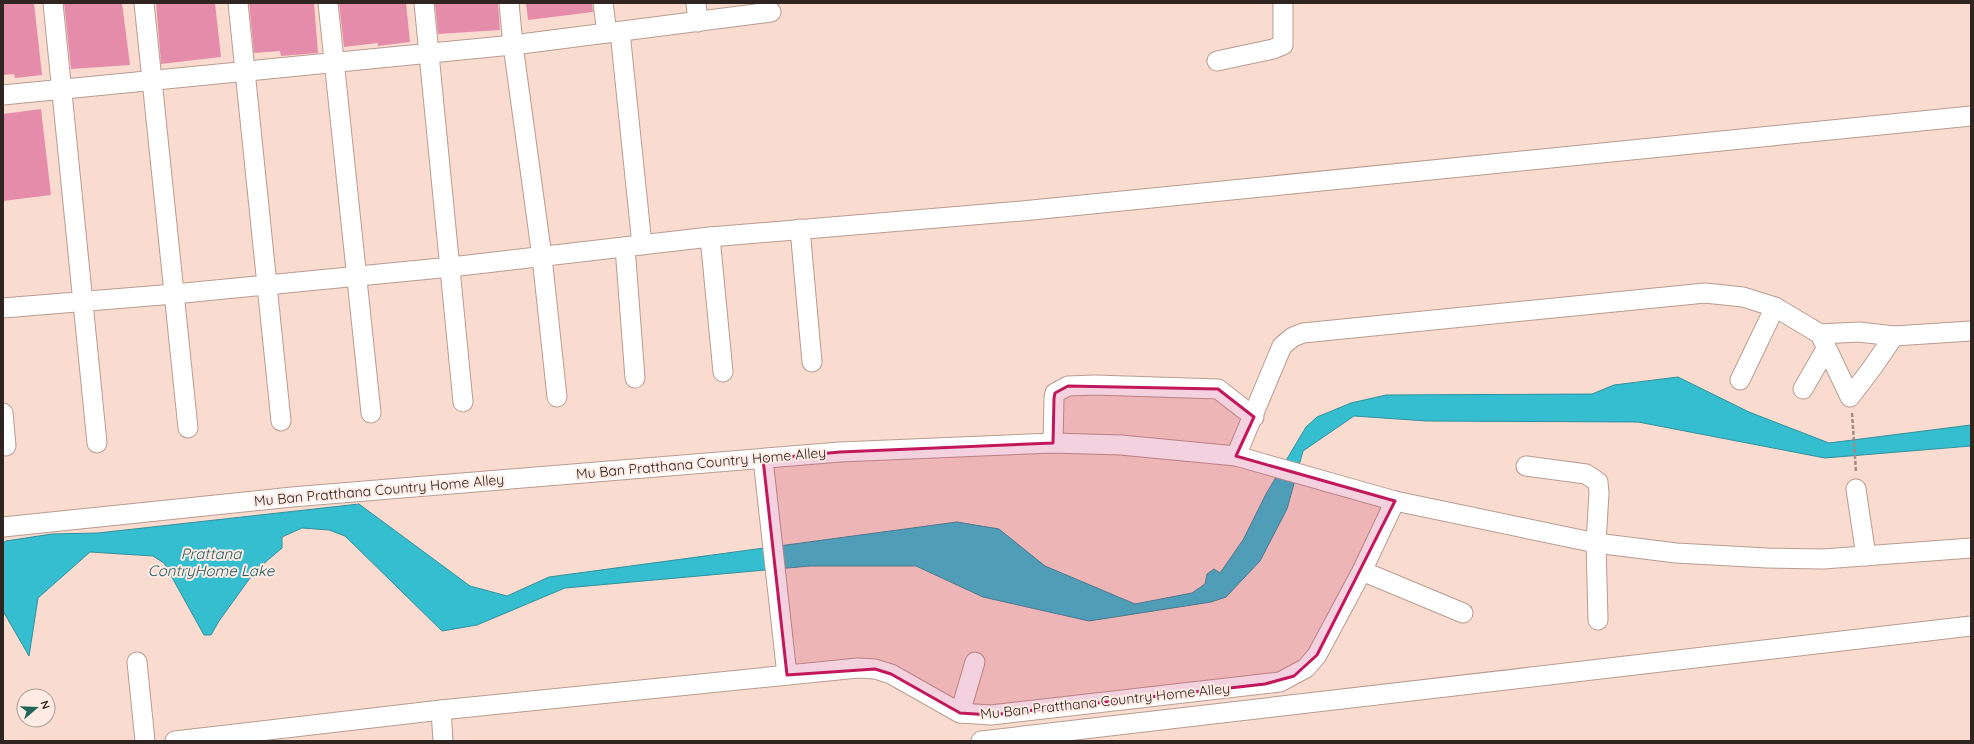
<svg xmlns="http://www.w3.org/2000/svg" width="1974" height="744" viewBox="0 0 1974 744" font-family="Quicksand,sans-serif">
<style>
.water{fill:#34bed0;stroke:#32909b}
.building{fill:#e68cab}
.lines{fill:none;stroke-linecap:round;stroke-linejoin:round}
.minor-casing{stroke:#b89c90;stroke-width:21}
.path{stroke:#a28c83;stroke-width:2.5;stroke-dasharray:4 2;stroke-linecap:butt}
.minor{stroke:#fff;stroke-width:19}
.marked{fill:#c2185b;fill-opacity:0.2;stroke:#c2185b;stroke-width:3;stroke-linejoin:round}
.labels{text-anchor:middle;stroke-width:4;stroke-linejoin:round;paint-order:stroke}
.street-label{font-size:14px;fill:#2f241f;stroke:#feece4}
.water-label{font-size:15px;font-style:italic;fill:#255b63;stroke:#feece4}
</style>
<rect width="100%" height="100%" fill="#f9dccf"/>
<path class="water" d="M 1678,377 L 1749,412 L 1829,443 L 1971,425 L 1971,446 L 1825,458 L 1638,422 L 1427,421 L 1354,416 L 1303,451 L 1287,509 L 1260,561 L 1226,597 L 1211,602 L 1089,621 L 983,597 L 916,566 L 810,566 L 565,588 L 477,625 L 442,631 L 345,536 L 329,530 L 302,528 L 282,537 L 282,548 L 255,571 L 219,621 L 211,635 L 204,635 L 164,563 L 153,556 L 90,552 L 38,598 L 29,656 L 3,611 L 3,543 L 6,541 L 52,534 L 98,533 L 359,504 L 470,586 L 507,596 L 549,577 L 957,522 L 999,529 L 1045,566 L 1135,604 L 1192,593 L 1205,584 L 1207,574 L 1214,569 L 1220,573 L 1243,540 L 1266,494 L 1306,427 L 1317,417 L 1351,403 L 1386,395 L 1592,394 L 1614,385 Z"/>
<g class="building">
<path d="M 3,3 L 34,3 L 42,75 L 15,78 L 14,74 L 3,75 Z"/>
<path d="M 64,3 L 122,3 L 130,65 L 71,69 Z"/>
<path d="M 156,3 L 215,3 L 221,57 L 161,64 Z"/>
<path d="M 249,3 L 314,3 L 318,53 L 281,56 L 280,51 L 254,53 Z"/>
<path d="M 339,3 L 406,3 L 410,42 L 378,46 L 378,43 L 344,47 Z"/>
<path d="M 435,3 L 498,3 L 500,30 L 438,34 Z"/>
<path d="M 526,3 L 592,3 L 593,12 L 528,20 Z"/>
<path d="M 41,109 L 51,195 L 3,201 L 3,114 Z"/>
</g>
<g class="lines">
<defs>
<g id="minor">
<path d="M 53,3 L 97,443"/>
<path d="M 144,3 L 188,428"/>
<path d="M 238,3 L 281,421"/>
<path d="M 328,3 L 371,413"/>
<path d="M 424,3 L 463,402"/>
<path d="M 509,3 L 513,45 L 542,257 L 557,397"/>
<path d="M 603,3 L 607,33"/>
<path d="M 696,3 L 698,22"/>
<path d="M 620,32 L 642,245"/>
<path d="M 1217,61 L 1273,49 L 1283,45 L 1283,3"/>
<path d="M 3,95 L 513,45 L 771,12"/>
<path d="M 800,229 L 812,362"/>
<path d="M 710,237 L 723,372"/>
<path d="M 625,247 L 635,378"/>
<path d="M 3,308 L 174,294 L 451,267 L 710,237 L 1022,211 L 1971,116"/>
<path d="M 1820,334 L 1859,332 L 1894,336 L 1971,331"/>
<path d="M 1740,380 L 1775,307"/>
<path d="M 1803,389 L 1826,349"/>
<path d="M 3,413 L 6,446"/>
<path d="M 1053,443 L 1054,398 L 1055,393 L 1068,386 L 1095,385 L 1218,389 L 1254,417"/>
<path d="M 1236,456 L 1282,346 L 1293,337 L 1303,333 L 1705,293 L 1743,297 L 1775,307 L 1820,334 L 1850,397 L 1872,368 L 1894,336"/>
<path d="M 763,459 L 787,675"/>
<path d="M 1526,466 L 1586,474 L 1598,482 L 1599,493 L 1596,543 L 1598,620"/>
<path d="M 1856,489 L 1866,556"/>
<path d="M 3,527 L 292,497 L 840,452 L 1053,443 L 1121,445 L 1236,456 L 1395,501 L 1596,543 L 1676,553 L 1767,558 L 1823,559 L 1971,548"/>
<path d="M 1362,571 L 1463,613"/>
<path d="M 137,662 L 145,741"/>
<path d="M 441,710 L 443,741"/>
<path d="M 960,713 L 975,662"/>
<path d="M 175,741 L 441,710 L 858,668 L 875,669 L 891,674 L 960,713 L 991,715 L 1280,682 L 1306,668 L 1317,655 L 1362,571 L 1395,501"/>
<path d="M 981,741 L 1971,626"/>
</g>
</defs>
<use href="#minor" class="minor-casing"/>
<path class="path" d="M 1852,413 L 1856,472"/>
<use href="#minor" class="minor"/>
</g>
<path class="marked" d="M 1068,386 L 1218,389 L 1254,417 L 1236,456 L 1395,501 L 1317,655 L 1294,676 L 1265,684 L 991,715 L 960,713 L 891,674 L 875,669 L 787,675 L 763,459 L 840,452 L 1053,443 L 1054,398 L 1055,393 Z"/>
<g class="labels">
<g class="street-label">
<text transform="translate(701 463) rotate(-5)" y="5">Mu Ban Pratthana Country Home Alley</text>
<text transform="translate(379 490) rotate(-5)" y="5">Mu Ban Pratthana Country Home Alley</text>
<text transform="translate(1105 701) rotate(-6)" y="5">Mu Ban Pratthana Country Home Alley</text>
</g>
<g class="water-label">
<text x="211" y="559">Prattana<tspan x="211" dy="17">ContryHome Lake</tspan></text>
</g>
</g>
<rect width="1974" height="744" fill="none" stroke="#2f241f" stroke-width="8"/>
<g transform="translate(36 708) rotate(71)"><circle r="19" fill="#feece4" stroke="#ab9c95"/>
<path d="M0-3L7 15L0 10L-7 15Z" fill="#216658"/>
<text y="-6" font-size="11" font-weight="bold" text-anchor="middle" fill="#2f241f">N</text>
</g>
</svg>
